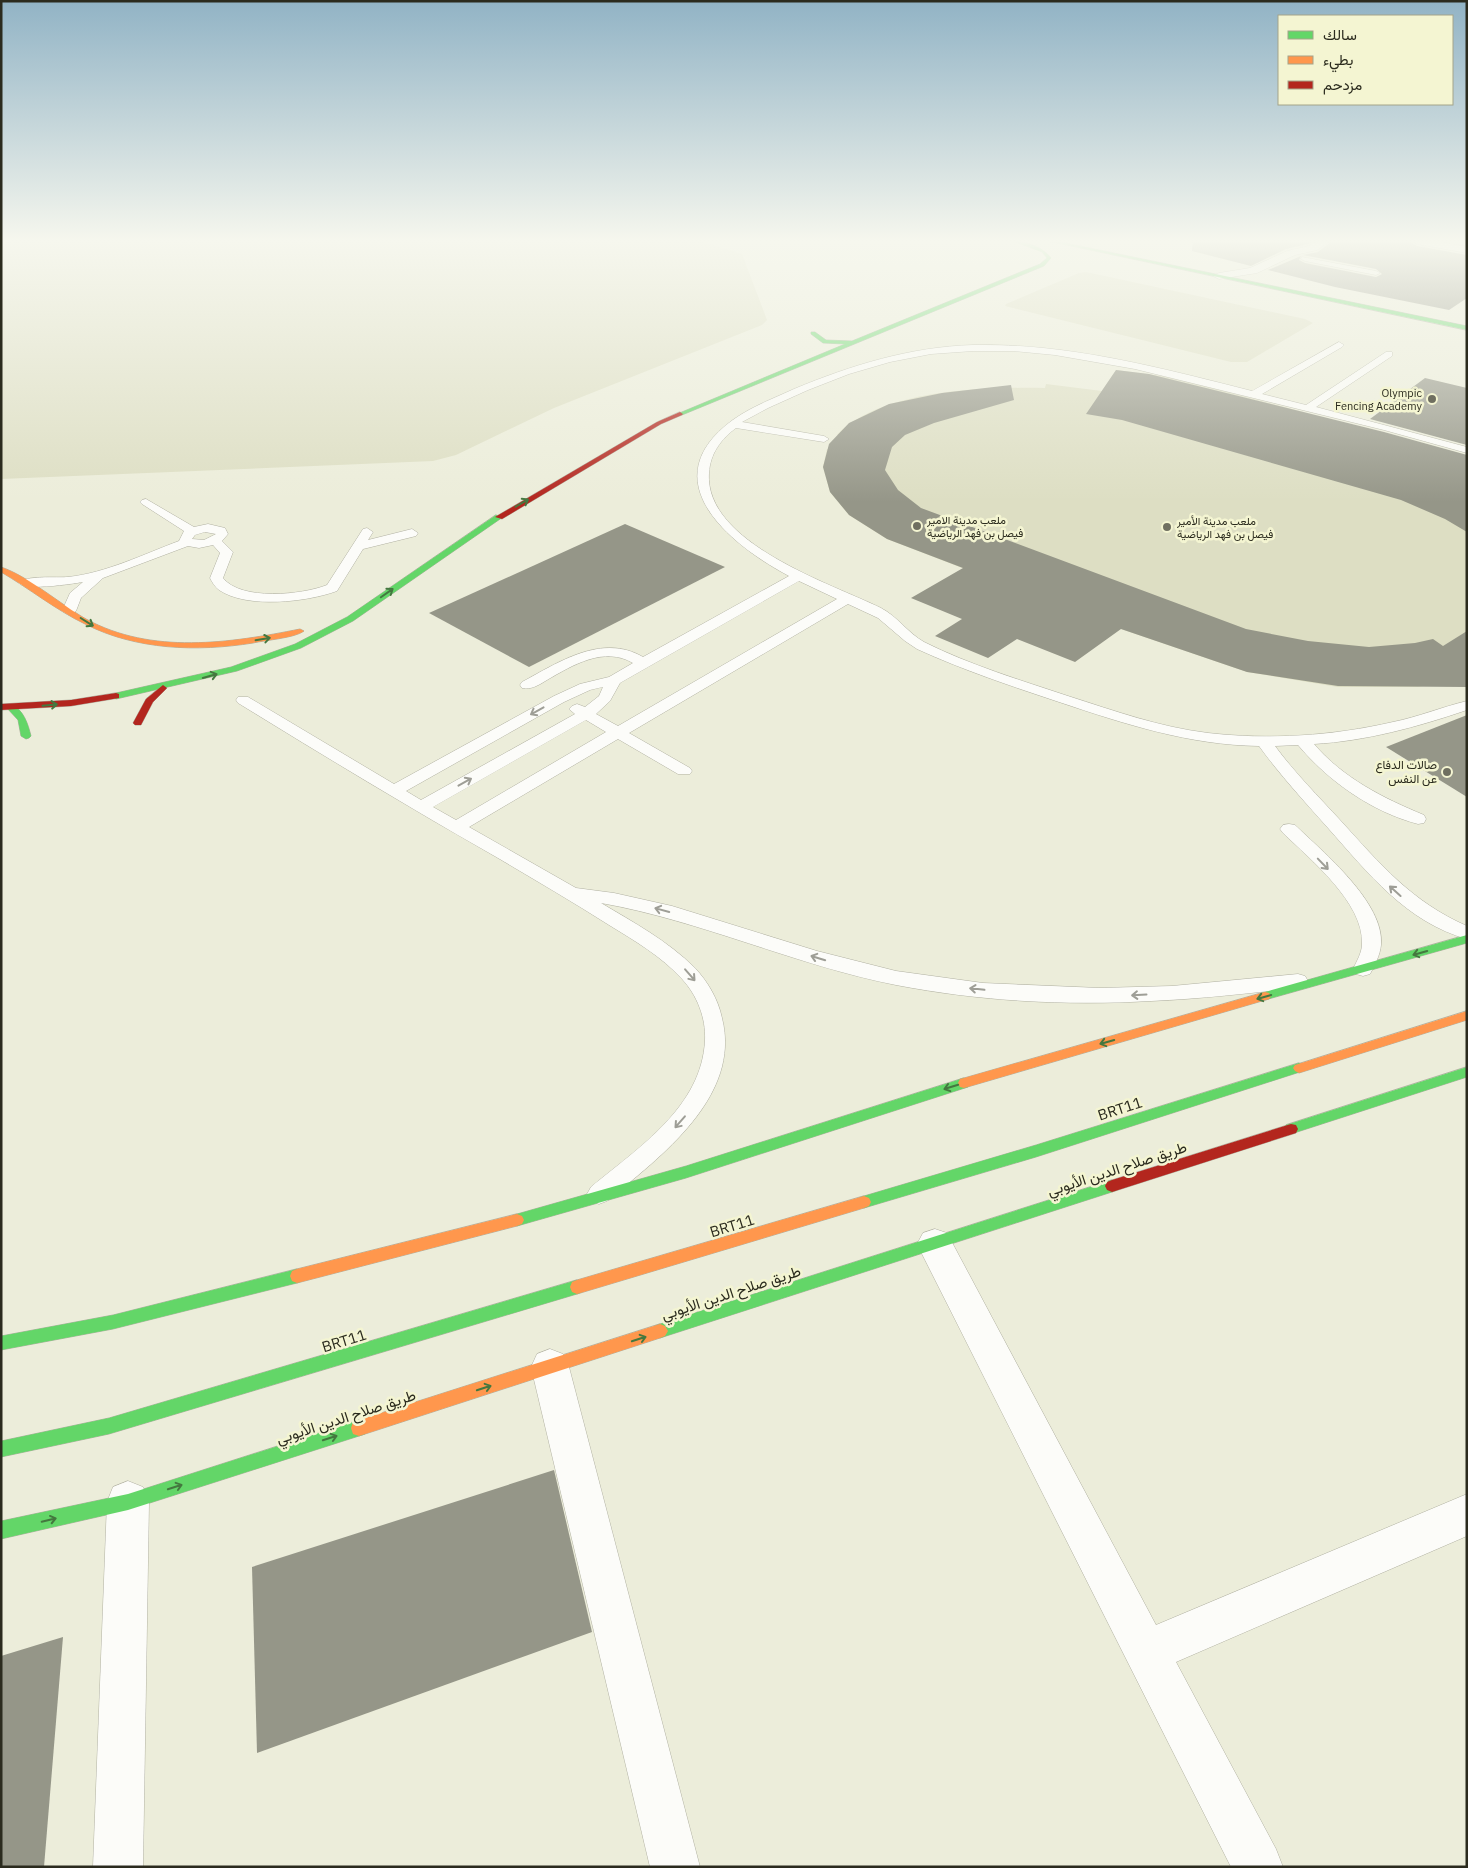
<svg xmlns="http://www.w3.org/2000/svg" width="1468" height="1868" viewBox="0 0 1468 1868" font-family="'IBM Plex Sans',Vazirmatn,sans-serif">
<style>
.green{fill:#dddec3}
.building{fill:#959688}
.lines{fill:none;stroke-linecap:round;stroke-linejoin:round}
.lane-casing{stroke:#b1b1a2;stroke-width:1}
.street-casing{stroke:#b1b1a2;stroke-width:1}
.fast-casing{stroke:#b1b1a2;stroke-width:1}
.slow-casing{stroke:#b1b1a2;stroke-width:1}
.jam-casing{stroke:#b1b1a2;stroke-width:1}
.lane{fill:#fcfcf9;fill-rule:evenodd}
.street{fill:#fcfcf9;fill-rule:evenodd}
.fast{fill:#63d668;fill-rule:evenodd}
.slow{fill:#ff974d;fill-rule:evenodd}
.jam{fill:#b3261e;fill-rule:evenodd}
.oneway{stroke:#44783f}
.oneway2{stroke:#9e9e96}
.poi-dot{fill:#6f6f60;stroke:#f4f5d2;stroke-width:2}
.labels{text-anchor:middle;stroke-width:5;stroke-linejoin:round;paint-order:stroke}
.far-poi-label{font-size:11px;fill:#2b2b1e;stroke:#f4f5d2;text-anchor:start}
.poi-label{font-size:12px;fill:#2b2b1e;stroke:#f4f5d2;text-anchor:end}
.near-street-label{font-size:15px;fill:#2b2b1e;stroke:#f4f5d2}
</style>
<rect width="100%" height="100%" fill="#ecedda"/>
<g class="green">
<path d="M 1,241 L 700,241 L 742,254 L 767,320 L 762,325 L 554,408 L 456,455 L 433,461 L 1,479 Z"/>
<path d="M 1086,272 L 1305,319 L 1313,323 L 1247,362 L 1231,362 L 1005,306 L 1006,304 L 1079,273 Z"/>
<path d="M 1116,370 L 1170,377 L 1467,455 L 1467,678 L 1418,687 L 1338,687 L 1247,672 L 1121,629 L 887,539 L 849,515 L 830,492 L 823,467 L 827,449 L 848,450 L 854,437 L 837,435 C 882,389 984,387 1045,388 L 1046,384 L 1102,391 Z"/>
</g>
<g class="building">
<path d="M 1193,241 L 1314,241 L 1308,244 L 1286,249 L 1251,266 L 1192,251 Z"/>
<path d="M 1332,241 L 1409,241 L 1417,246 L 1467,255 L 1467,298 L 1449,310 L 1335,287 L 1268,270 L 1301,256 L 1299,260 L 1305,263 L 1376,277 L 1382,274 L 1376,269 L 1303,255 L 1318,252 Z"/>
<path d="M 1116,370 L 1149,374 L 1384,432 L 1467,455 L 1467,532 L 1445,519 L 1401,500 L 1122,420 L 1086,414 Z"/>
<path d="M 1425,378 L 1467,388 L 1467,445 L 1370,419 Z"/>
<path d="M 1011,385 L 1014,400 L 934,423 L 905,435 L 892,447 L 885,470 L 898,490 L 921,508 L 1246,629 L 1308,641 L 1369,647 L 1415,643 L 1433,639 L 1443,646 L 1467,631 L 1467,687 L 1338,686 L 1247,672 L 1121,629 L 1075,662 L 1017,639 L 988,658 L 935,636 L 962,619 L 911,598 L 963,568 L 887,539 L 849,515 L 830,492 L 823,467 L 829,444 L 849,423 L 889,404 L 942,393 Z"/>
<path d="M 625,524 L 725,567 L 529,667 L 429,613 Z"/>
<path d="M 1467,715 L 1467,797 L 1386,747 Z"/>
<path d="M 554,1470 L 592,1632 L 257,1753 L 252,1567 Z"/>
<path d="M 63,1637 L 44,1867 L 1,1867 L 1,1656 Z"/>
</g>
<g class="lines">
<defs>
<g id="lane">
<path d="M 1302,257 L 1376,271 L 1380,273 L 1376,275 L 1305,261 L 1301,259 Z"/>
<path d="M 1339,342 L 1344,345 L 1342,347 L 1262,394 L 1306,405 L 1386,352 L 1392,352 L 1392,356 L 1316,407 L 1467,447 L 1467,453 L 1384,430 L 1135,369 L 1055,355 L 1014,351 L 973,351 L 931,354 L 890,362 L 849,374 L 808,390 L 768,408 L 742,422 L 824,436 L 829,439 L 824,442 L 736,428 C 721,439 710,454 709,473 C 704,543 832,584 881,608 C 898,617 908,633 924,642 C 970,665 1020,680 1068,696 C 1115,711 1159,727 1208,733 C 1270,740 1332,736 1393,722 C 1418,717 1442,707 1467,701 L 1467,710 C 1417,727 1366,741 1314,744 C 1343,778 1383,798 1424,815 L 1426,819 L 1424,823 L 1418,824 C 1372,812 1328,781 1298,745 L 1275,746 C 1295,773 1318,796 1341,821 C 1380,864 1412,902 1467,926 L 1467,939 C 1406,922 1368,873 1328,828 C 1304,801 1280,775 1259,746 C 1189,745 1125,724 1059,702 C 1011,686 963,670 917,649 L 905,641 L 878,618 L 848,604 L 629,733 L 690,768 L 692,771 L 690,774 L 678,774 L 618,739 L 469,827 L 576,888 L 614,893 L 672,906 L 817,951 L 896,971 L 983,983 L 1100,988 L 1172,986 L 1298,974 L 1305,976 L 1308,981 L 1305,986 L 1298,988 C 1249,993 1200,999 1151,1001 C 1066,1006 979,1001 896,985 C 795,965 702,921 601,903 C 633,922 668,941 695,968 C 708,982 718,999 722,1018 C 742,1097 660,1157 607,1201 L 599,1204 L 591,1201 L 587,1194 L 591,1187 C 638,1148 702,1107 705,1040 C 706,1018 697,995 682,979 C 661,956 635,941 609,925 C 573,902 535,880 498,858 C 410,808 324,756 238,703 L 236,700 L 238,697 L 248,697 L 394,784 L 554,696 L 580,684 L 609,677 L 633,663 C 604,646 573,665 547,680 C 539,685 531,690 522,688 L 520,685 L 522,682 C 559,662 602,633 643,657 L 789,576 C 736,548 654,486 725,426 C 745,409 770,400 794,389 C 852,365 910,347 973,345 C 1068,343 1161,368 1252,391 ZM 799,581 L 837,599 L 618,726 L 596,714 L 610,701 L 620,683 ZM 603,687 L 599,696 L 585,707 L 577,704 L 572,706 L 569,709 L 575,714 L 421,800 L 406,791 L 564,702 L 590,690 ZM 586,720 L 606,732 L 456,820 L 433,807 Z"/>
<path d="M 146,499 L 194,527 L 208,524 L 225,528 L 228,534 L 222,541 L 233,552 L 223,578 C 241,601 302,595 327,585 L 363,529 L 367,528 L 373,532 L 368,540 L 412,529 L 418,533 L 416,536 L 363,549 L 337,591 C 307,602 247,609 219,590 C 215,587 212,582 210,578 L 220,553 L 213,545 L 199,548 L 188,546 L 103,578 L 81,598 L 76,611 L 69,615 L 62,611 L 70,593 L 83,582 C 71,584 26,591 19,583 C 25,575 57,578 68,577 C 106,573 144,554 179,541 L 184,531 L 142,504 L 140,502 L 142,500 ZM 205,532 L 216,534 L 204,540 L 192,539 L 195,535 Z"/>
<path d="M 1289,824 L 1295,825 C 1323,852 1385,903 1381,945 C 1380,955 1375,965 1370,974 L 1363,976 L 1356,974 L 1353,969 C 1357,961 1362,952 1362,944 C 1364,903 1310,859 1283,833 L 1280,829 L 1283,825 Z"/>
</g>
<g id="street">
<path d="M 1317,241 L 1330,241 L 1317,250 L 1295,255 L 1257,273 L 1219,279 L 1213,276 L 1219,273 L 1250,268 L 1287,251 L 1309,246 Z"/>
<path d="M 1412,241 L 1435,241 L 1467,247 L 1467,253 L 1417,244 Z"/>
<path d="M 935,1229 L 947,1233 L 1156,1625 L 1467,1494 L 1467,1536 L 1176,1662 L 1276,1849 L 1283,1867 L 1231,1867 L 917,1244 L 923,1233 Z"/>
<path d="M 550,1349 L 563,1354 L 569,1367 L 700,1867 L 650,1867 L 531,1367 L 537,1354 Z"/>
<path d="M 128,1481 L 143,1487 L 149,1502 L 143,1867 L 93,1867 L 107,1502 L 113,1487 Z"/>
</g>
<g id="fast">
<path d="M 1013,241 C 1026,241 1043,247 1051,258 L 1044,266 L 682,415 L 677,414 L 845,344 L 823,343 L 811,334 L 811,332 L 815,332 L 826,340 L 852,341 L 1040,264 L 1047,258 L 1042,252 Z"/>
<path d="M 1048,241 L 1056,241 L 1467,326 L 1467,330 Z"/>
<path d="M 496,515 L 503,517 L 353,621 L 301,648 L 237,671 L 116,699 L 112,696 L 116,693 L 231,667 L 295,644 L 347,617 Z"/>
<path d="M 11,704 C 24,710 28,724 31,736 L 29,738 L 26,739 L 21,736 L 18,720 L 6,707 Z"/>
<path d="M 1467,935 L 1467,943 L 1265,1000 L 1261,999 L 1259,996 L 1261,993 L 1265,992 Z"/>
<path d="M 1299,1063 L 1303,1065 L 1305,1068 L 1303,1071 L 1036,1157 L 864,1208 L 859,1206 L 857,1202 L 859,1198 L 864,1196 L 1036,1145 Z"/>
<path d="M 1467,1067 L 1467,1077 L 1291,1134 L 1286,1133 L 1284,1129 L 1286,1125 Z"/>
<path d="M 964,1078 L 968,1079 L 970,1083 L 968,1087 L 686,1178 L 517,1226 L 512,1224 L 510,1220 L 512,1216 L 517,1214 L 686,1166 Z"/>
<path d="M 1112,1180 L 1117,1182 L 1119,1186 L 1117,1190 L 1112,1192 L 660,1338 L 655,1336 L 652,1331 L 655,1326 L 660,1324 Z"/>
<path d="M 297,1269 L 302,1271 L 304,1276 L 302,1281 L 297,1283 L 113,1329 L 1,1350 L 1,1336 L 113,1315 Z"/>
<path d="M 577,1280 L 582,1282 L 584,1287 L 582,1292 L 577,1294 L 109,1434 L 1,1457 L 1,1441 L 109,1418 Z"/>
<path d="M 359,1420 L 365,1422 L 367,1428 L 365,1434 L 359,1436 L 128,1510 L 1,1539 L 1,1521 L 128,1494 Z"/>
</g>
<g id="slow">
<path d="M 1,567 C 28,576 60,604 86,619 C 152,655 230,643 300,629 L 304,631 C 295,638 266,640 253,643 C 197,652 136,650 85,624 C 56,610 30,589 1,572 Z"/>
<path d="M 1265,992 L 1269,993 L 1271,996 L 1269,999 L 964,1088 L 960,1087 L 958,1083 L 960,1079 L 964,1078 Z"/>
<path d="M 1467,1011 L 1467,1020 L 1299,1073 L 1295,1071 L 1293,1068 L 1295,1065 Z"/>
<path d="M 864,1196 L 869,1198 L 871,1202 L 869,1206 L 864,1208 L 577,1294 L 572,1292 L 570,1287 L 572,1282 L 577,1280 Z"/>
<path d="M 517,1214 L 522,1216 L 524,1220 L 522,1224 L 517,1226 L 297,1283 L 292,1281 L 290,1276 L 292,1271 L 297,1269 Z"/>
<path d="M 660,1324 L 665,1326 L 668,1331 L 665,1336 L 660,1338 L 359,1436 L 353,1434 L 351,1428 L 353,1422 L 359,1420 Z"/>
</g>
<g id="jam">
<path d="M 680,412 L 683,414 L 682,415 L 661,424 L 502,519 L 495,517 L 657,422 Z"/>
<path d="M 163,685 L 167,688 L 153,702 L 141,725 L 135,725 L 133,723 L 146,699 Z"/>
<path d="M 116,693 L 119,694 L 119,698 L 71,706 L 1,710 L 1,704 L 71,700 Z"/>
<path d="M 1291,1124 L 1296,1125 L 1298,1129 L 1296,1133 L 1112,1192 L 1107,1190 L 1105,1186 L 1107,1182 L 1112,1180 Z"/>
</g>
</defs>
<use href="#lane" class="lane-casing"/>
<use href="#street" class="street-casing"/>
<use href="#fast" class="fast-casing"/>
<use href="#slow" class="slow-casing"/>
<use href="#jam" class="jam-casing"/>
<use href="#lane" class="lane"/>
<use href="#street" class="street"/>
<use href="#fast" class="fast"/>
<use href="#slow" class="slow"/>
<use href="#jam" class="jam"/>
</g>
<defs><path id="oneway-shaft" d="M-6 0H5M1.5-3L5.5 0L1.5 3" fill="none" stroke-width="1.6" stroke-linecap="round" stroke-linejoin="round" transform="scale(1.25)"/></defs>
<g class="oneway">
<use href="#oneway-shaft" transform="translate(522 503) rotate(-30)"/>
<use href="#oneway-shaft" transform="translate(387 593) rotate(-35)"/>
<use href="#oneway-shaft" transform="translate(87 622) rotate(32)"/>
<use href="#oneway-shaft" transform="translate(263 639) rotate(-9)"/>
<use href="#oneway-shaft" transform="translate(210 676) rotate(-16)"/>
<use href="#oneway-shaft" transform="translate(50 705) rotate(-5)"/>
<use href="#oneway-shaft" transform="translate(1420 953) rotate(164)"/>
<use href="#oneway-shaft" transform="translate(1264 997) rotate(164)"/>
<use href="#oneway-shaft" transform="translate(1107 1042) rotate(164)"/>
<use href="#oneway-shaft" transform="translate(951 1087) rotate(163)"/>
<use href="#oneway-shaft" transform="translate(639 1339) rotate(-18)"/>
<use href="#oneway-shaft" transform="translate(484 1388) rotate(-18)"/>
<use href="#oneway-shaft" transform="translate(330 1438) rotate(-18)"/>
<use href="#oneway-shaft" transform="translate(175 1487) rotate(-18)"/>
<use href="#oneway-shaft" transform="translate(49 1520) rotate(-13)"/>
</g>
<g class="oneway2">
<use href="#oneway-shaft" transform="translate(537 711) rotate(151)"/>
<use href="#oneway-shaft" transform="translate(465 782) rotate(-29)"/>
<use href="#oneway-shaft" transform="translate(1323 864) rotate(46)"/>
<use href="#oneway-shaft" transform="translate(1395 891) rotate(-138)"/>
<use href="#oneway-shaft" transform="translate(662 910) rotate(-165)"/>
<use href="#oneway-shaft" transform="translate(818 958) rotate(-163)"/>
<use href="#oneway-shaft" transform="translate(690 975) rotate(49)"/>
<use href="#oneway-shaft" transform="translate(977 989) rotate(-174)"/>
<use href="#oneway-shaft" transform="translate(1139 995) rotate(177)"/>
<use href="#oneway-shaft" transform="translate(680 1122) rotate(131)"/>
</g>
<linearGradient id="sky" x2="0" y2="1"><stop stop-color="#91b3c5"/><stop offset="0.48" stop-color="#f6f7ee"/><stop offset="1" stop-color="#f6f7ee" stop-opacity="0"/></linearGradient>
<rect width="1468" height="502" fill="url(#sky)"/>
<g class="poi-dot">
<circle cx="1432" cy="399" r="5"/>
<circle cx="917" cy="526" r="5"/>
<circle cx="1167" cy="527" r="5"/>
<circle cx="1447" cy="772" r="5"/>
</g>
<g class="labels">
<g class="far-poi-label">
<text x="1422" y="397" text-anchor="end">Olympic<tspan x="1422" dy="13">Fencing Academy</tspan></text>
<text x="927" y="524">ملعب مدينة الامير<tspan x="927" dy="13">فيصل بن فهد الرياضية</tspan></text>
<text x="1177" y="525">ملعب مدينة الأمير<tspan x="1177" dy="13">فيصل بن فهد الرياضية</tspan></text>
</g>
<g class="poi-label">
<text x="1437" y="769">صالات الدفاع<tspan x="1437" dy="14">عن النفس</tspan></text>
</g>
<g class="near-street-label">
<text transform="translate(1120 1109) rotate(-18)" y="5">BRT11</text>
<text transform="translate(1117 1169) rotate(-18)" y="5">طريق صلاح الدين الأيوبي</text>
<text transform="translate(732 1226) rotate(-17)" y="5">BRT11</text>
<text transform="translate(731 1293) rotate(-18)" y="5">طريق صلاح الدين الأيوبي</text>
<text transform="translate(344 1341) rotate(-17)" y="5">BRT11</text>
<text transform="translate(346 1417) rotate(-18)" y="5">طريق صلاح الدين الأيوبي</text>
</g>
</g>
<rect width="1468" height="1868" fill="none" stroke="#2b2b1e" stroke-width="5"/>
<rect x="1278" y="15" width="175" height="90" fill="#f4f5d2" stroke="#a4a48a"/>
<rect x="1288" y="31" width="25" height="8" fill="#63d668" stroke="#a4a48a"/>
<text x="1323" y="40" font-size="15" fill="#2b2b1e">سالك</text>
<rect x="1288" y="56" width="25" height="8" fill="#ff974d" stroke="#a4a48a"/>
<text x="1323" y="65" font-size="15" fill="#2b2b1e">بطيء</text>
<rect x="1288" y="81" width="25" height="8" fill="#b3261e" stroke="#a4a48a"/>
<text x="1323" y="90" font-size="15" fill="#2b2b1e">مزدحم</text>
</svg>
